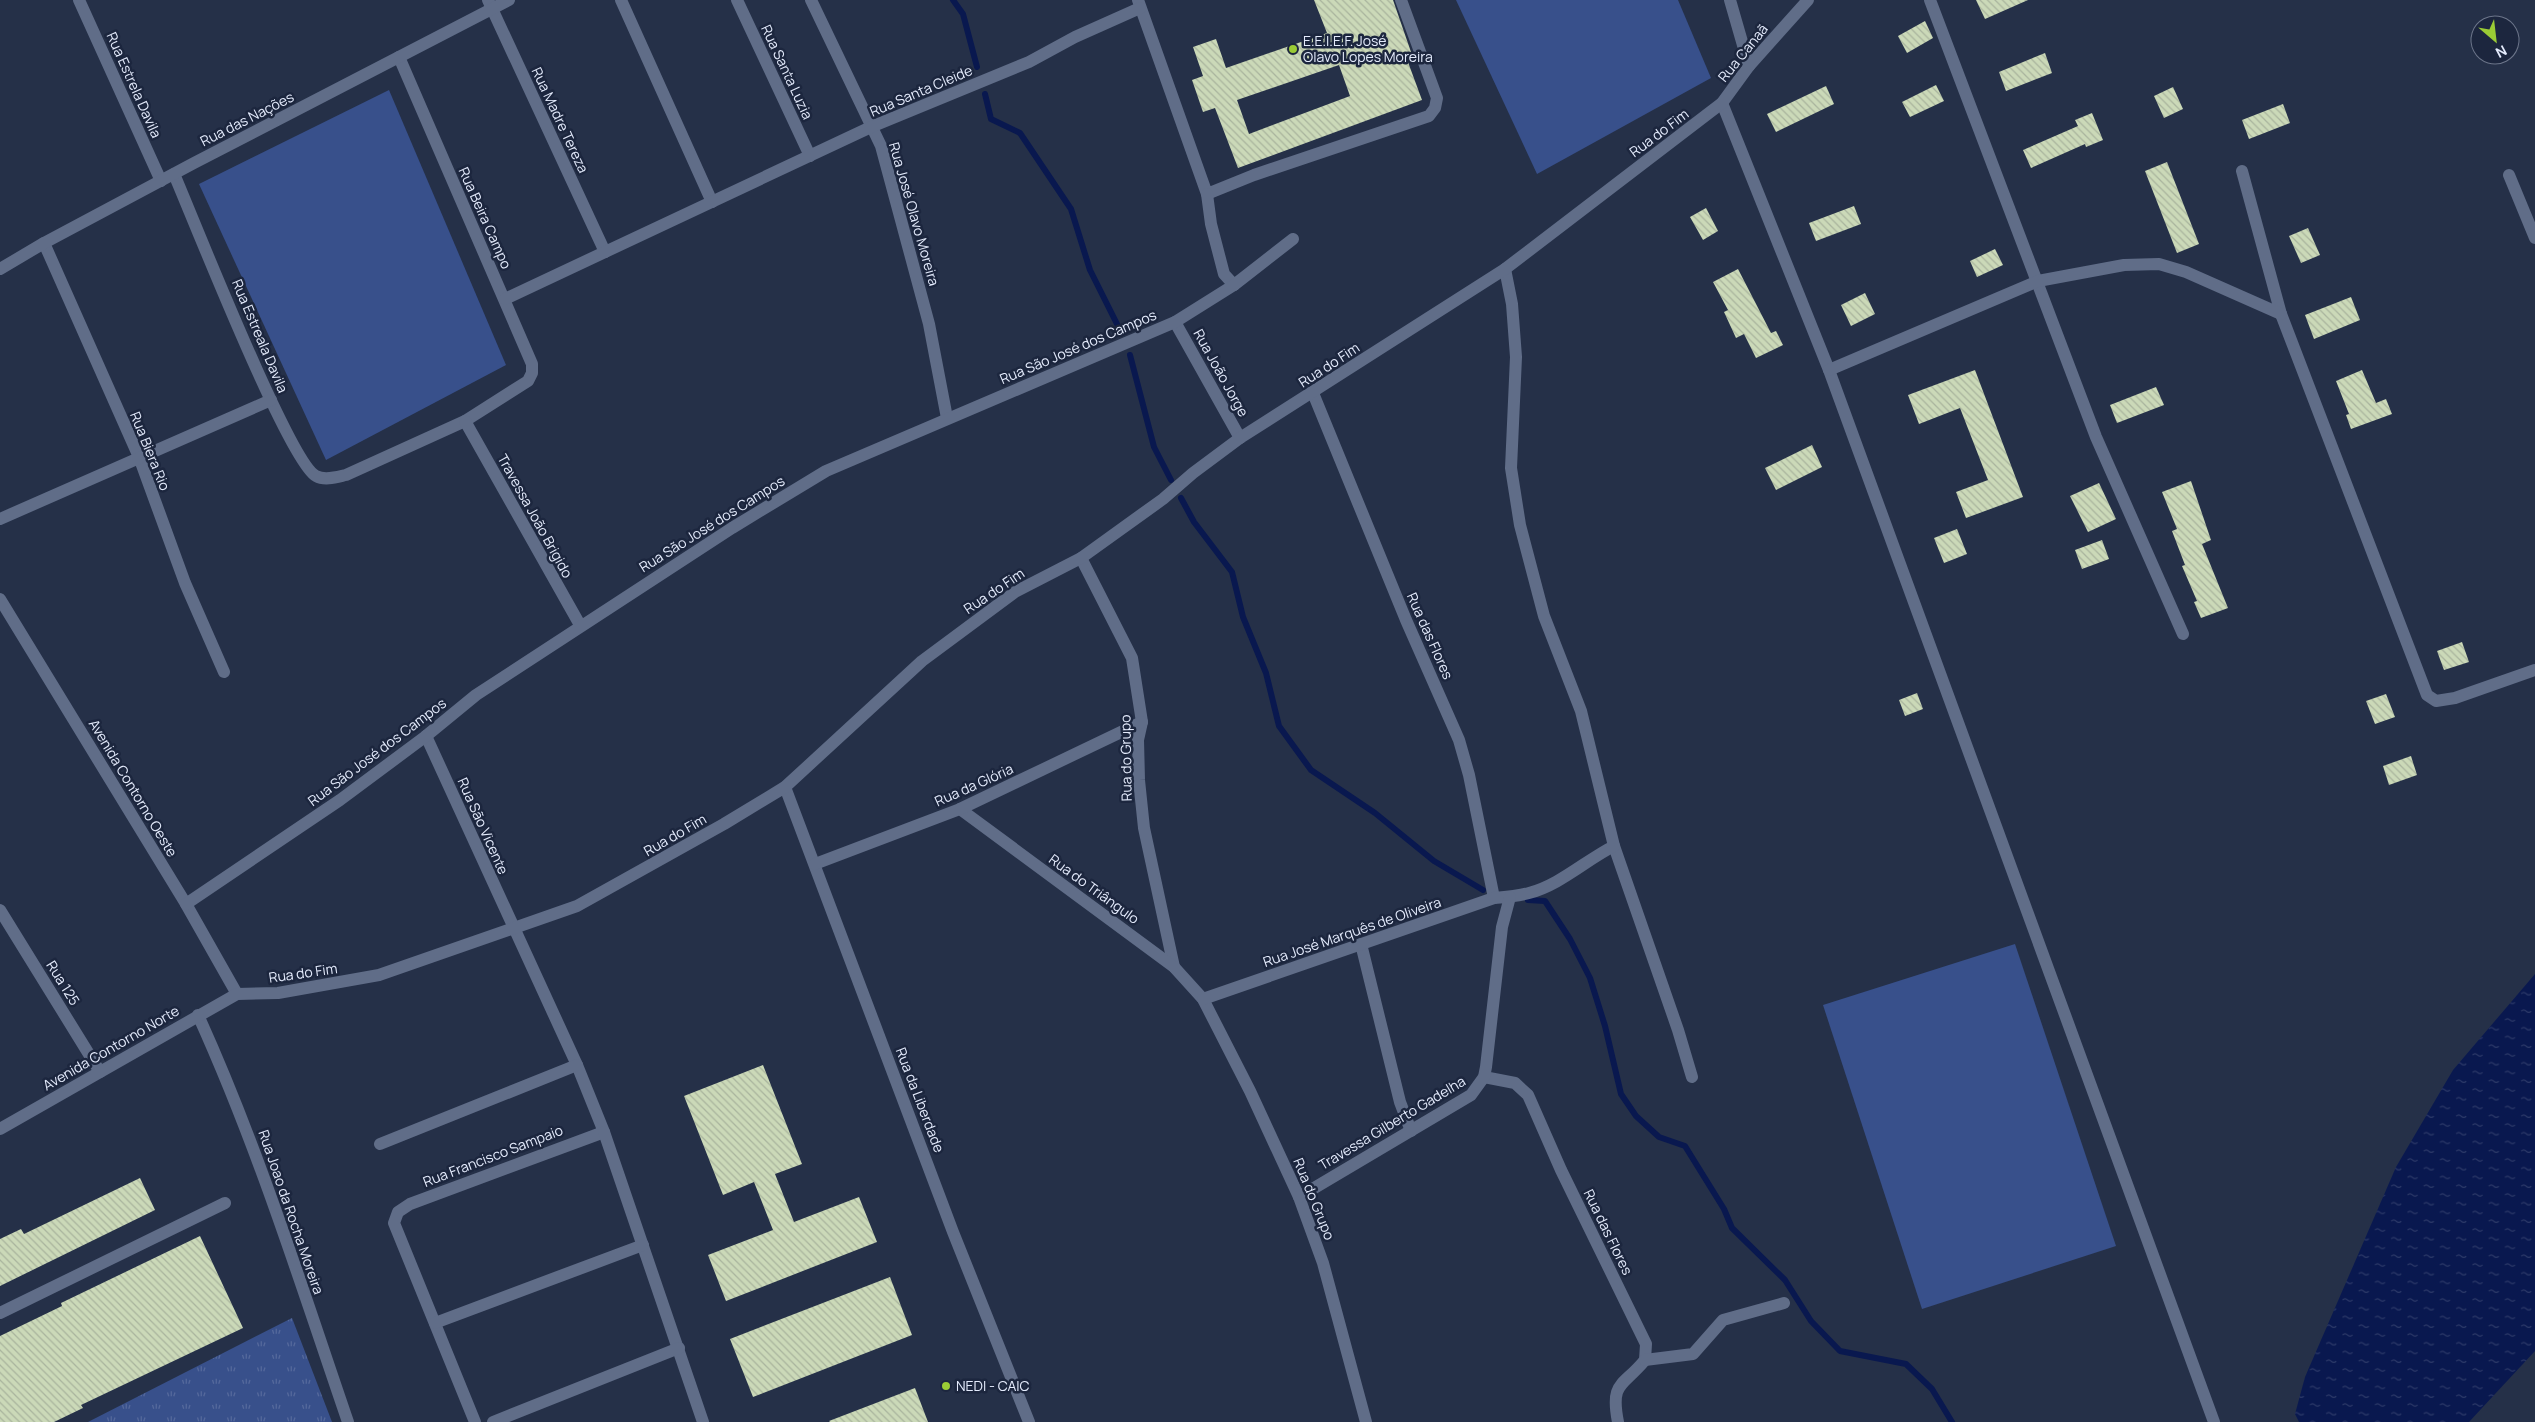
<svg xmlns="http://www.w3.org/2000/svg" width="2535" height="1422" viewBox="0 0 2535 1422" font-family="Manrope,sans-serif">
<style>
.grass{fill:url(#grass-tufts)}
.pitch{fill:#38508b}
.water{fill:url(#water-ripples)}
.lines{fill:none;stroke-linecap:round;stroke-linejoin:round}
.stream{stroke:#09184f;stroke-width:6}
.building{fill:url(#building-back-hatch);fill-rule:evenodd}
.minor{stroke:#606d88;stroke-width:12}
.poi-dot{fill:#9acb35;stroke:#1c263e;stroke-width:2}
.labels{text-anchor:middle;stroke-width:5;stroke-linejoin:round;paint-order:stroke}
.poi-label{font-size:14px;fill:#e4ebfc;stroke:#1c263e;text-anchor:start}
.street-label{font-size:14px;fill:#e4ebfc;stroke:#1c263e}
</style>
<defs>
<pattern id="grass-tufts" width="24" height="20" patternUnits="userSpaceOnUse" patternTransform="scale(1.25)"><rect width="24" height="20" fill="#38508b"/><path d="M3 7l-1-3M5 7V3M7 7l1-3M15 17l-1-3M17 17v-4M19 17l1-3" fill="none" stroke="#55699c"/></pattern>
<pattern id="water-ripples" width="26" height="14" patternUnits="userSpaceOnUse" patternTransform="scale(1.25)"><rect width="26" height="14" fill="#09184f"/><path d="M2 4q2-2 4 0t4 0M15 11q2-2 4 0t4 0" fill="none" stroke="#2d3a69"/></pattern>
<pattern id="building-back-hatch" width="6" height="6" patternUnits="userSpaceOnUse" patternTransform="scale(1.25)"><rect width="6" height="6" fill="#cbd9b8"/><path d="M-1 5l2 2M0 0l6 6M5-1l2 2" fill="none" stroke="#a9b49d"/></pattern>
</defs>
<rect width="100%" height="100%" fill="#253048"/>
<path class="grass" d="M 292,1318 L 332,1422 L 88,1422 Z"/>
<g class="pitch">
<path d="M 1456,0 L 1678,0 L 1711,78 L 1537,174 Z"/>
<path d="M 389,90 L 506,365 L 326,460 L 199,184 Z"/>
<path d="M 2015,944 L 2116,1246 L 1922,1309 L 1823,1005 Z"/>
</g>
<path class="water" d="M 2535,974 L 2535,1351 L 2469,1422 L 2299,1422 L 2295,1414 L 2305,1377 L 2396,1167 L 2453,1070 Z"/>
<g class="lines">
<g class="stream">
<path d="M 953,0 L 963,14 L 977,67"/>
<path d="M 985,94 L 991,119 L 1020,133 L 1071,209 L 1090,270 L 1118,326"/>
<path d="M 1130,355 L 1154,447 L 1171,480"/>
<path d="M 1181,498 L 1194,522 L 1232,572 L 1243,617 L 1266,673 L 1279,726 L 1311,770 L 1375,813 L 1434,861 L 1483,890"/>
<path d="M 1528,900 L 1545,901 L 1570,939 L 1590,978 L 1605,1026 L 1621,1094 L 1636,1116 L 1659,1137 L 1685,1146 L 1724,1209 L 1732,1228 L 1785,1280 L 1811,1321 L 1840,1351 L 1906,1364 L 1932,1389 L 1952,1422"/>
</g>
</g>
<g class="building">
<path d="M 1314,0 L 1393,0 L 1411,52 L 1405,54 L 1422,100 L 1238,168 L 1215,108 L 1203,112 L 1192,80 L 1203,76 L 1193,47 L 1216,39 L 1226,68 L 1327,33 ZM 1339,65 L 1350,96 L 1249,134 L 1237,100 Z"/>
<path d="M 1976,0 L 2028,0 L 1985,19 Z"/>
<path d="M 1925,21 L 1933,38 L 1907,53 L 1898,36 Z"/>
<path d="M 2045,53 L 2052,73 L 2006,91 L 1999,72 Z"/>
<path d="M 1936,85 L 1944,101 L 1910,117 L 1902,102 Z"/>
<path d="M 1826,86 L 1834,104 L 1776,132 L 1767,114 Z"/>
<path d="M 2173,87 L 2183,109 L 2164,118 L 2154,96 Z"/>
<path d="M 2283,104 L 2290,123 L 2249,139 L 2242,120 Z"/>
<path d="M 2092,113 L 2103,140 L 2086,147 L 2085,144 L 2031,168 L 2023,150 L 2078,126 L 2075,120 Z"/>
<path d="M 2167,162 L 2199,244 L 2177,253 L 2145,171 Z"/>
<path d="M 1854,206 L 1861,224 L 1816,241 L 1809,223 Z"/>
<path d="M 1706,208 L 1718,231 L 1703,240 L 1690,217 Z"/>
<path d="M 2308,228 L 2320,255 L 2301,263 L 2289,236 Z"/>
<path d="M 1995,249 L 2003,265 L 1977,277 L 1970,261 Z"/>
<path d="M 1738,269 L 1771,333 L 1776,331 L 1783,345 L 1756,358 L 1744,334 L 1736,338 L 1724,312 L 1728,310 L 1713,282 Z"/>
<path d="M 1865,293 L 1875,314 L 1851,326 L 1841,305 Z"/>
<path d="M 2351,297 L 2360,320 L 2314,339 L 2305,315 Z"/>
<path d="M 1975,370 L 2023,497 L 1966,518 L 1956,492 L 1988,480 L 1960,408 L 1919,424 L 1908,395 Z"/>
<path d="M 2362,370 L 2376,403 L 2386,399 L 2392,414 L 2351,429 L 2346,415 L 2349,414 L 2336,381 Z"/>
<path d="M 2156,387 L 2164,405 L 2117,423 L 2110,405 Z"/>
<path d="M 1812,445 L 1822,467 L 1776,490 L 1765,468 Z"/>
<path d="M 2191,481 L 2211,540 L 2202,544 L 2228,608 L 2201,618 L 2194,602 L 2197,601 L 2182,566 L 2185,565 L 2172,531 L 2177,529 L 2162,492 Z"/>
<path d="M 2099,483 L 2116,519 L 2088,532 L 2070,496 Z"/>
<path d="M 1957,529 L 1967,554 L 1944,563 L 1934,538 Z"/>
<path d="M 2102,540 L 2109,559 L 2082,569 L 2075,550 Z"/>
<path d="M 2462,642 L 2469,662 L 2444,670 L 2437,651 Z"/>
<path d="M 1917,693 L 1923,709 L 1905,716 L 1899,700 Z"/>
<path d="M 2386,694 L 2395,717 L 2375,724 L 2366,701 Z"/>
<path d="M 2411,756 L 2417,775 L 2389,785 L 2383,766 Z"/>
<path d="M 763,1065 L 802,1164 L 775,1174 L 794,1222 L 859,1197 L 877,1242 L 726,1301 L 708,1255 L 773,1230 L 754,1182 L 723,1195 L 684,1096 Z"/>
<path d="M 140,1178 L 155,1210 L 0,1286 L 0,1239 L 21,1229 L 24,1234 Z"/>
<path d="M 200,1236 L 243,1328 L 81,1405 L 83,1408 L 54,1422 L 0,1422 L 0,1336 L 62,1306 L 61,1303 Z"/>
<path d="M 890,1277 L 912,1335 L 753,1397 L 730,1339 Z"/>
<path d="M 915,1388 L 928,1422 L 830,1422 L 829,1421 Z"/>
</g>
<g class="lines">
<g class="minor">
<path d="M 79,0 L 161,181"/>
<path d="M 488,0 L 605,252"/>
<path d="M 621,0 L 712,202"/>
<path d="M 737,0 L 810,156"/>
<path d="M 811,0 L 881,146 L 929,324 L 947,418"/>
<path d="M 1138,0 L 1207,194 L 1254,175 L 1429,116 L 1435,108 L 1437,98 L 1401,0"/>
<path d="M 1730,0 L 1749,66"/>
<path d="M 1930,0 L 2096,437 L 2183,634"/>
<path d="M 1722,103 L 1829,370 L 2214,1422"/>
<path d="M 2242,171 L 2281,314 L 2427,695 L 2436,701 L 2455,698 L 2535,670"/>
<path d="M 174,174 C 193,218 289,462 316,476 C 325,481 337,477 346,475 L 465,421 L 528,381 L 532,373 L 532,364 L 399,57"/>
<path d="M 2509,175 L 2535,238"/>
<path d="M 1207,194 L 1211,224 L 1224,274 L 1234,285"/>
<path d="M 44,243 L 139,457 L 185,583 L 224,672"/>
<path d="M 0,269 L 44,243 L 194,163 L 509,0"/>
<path d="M 505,299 L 871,127 L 1029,62 L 1075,37 L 1140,8"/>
<path d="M 1175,322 L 1240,438"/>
<path d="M 1829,370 L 2038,281 L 2124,265 L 2159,264 L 2186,272 L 2281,314"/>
<path d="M 1313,393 L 1406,620 L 1459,740 L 1469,775 L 1494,898"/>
<path d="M 465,421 L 580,625"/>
<path d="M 0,519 L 271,400"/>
<path d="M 1081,558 L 1132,658 L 1142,722 L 1138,740 L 1139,780 L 1144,828 L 1174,967"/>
<path d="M 0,599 L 186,904 L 237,994"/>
<path d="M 426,736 L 577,1065 L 604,1132 L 410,1204 L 398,1212 L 394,1223 L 475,1422"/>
<path d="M 785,787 L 953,1232 L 1029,1422"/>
<path d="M 960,809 L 1174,967 L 1203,999 L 1250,1091 L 1299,1197 L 1323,1263 L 1366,1422"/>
<path d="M 1614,846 L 1678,1030 L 1692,1077"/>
<path d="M 815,864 L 960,809 L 1142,722"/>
<path d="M 186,904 L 340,800 L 426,736 L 476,695 L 732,528 L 826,471 L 1175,322 L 1234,285 L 1293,239"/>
<path d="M 0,910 L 100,1072"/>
<path d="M 1361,944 L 1400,1102 L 1411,1131"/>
<path d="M 1203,999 L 1494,898 C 1506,897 1518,896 1529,893 C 1560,885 1586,860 1614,846 L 1581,711 L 1544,616 L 1520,525 L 1511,468 L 1516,357 L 1512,304 L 1505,269"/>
<path d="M 198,1015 C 258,1147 301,1285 348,1422"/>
<path d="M 1484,1077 L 1515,1083 L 1528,1095 L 1561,1170 L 1646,1344 L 1645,1360 C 1623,1387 1610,1381 1618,1422"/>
<path d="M 0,1129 L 237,994 L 278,993 L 379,975 L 577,906 L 724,824 L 785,787 L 922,661 L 1015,592 L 1081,558 L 1163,499 L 1193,473 L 1240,438 L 1505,269 L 1722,103 L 1749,66 L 1808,0"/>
<path d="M 604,1132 L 703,1422"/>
<path d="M 380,1144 L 577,1065"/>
<path d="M 1299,1197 L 1471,1095 L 1484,1077 L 1486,1067 L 1502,927 L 1510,897"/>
<path d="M 0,1313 L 225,1203"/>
<path d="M 435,1323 L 643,1245"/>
<path d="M 1645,1360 L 1693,1354 L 1723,1320 L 1784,1303"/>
<path d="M 493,1422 L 679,1348"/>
</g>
</g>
<g class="poi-dot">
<circle cx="1293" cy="49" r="5"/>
<circle cx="946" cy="1386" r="5"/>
</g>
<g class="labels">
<g class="poi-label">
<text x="1303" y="46">E.E.I.E.F. José<tspan x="1303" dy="16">Olavo Lopes Moreira</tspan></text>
<text x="956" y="1391">NEDI - CAIC</text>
</g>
<g class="street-label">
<text transform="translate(1743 53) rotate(-51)" y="5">Rua Canaã</text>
<text transform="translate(787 72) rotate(65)" y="5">Rua Santa Luzia</text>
<text transform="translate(134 85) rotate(66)" y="5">Rua Estrela Davila</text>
<text transform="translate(921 91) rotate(-23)" y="5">Rua Santa Cleide</text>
<text transform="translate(247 119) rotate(-27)" y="5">Rua das Nações</text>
<text transform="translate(560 120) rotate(65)" y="5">Rua Madre Tereza</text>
<text transform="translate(1659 133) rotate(-37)" y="5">Rua do Fim</text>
<text transform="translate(914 214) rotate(74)" y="5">Rua José Olavo Moreira</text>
<text transform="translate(485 218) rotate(66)" y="5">Rua Beira Campo</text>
<text transform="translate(260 336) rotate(67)" y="5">Rua Estreala Davila</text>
<text transform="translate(1078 347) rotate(-23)" y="5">Rua São José dos Campos</text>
<text transform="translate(1329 365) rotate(-33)" y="5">Rua do Fim</text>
<text transform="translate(1221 373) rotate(61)" y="5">Rua João Jorge</text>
<text transform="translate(150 451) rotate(68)" y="5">Rua Biera Rio</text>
<text transform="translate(535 516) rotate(61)" y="5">Travessa João Brigido</text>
<text transform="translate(712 524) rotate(-32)" y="5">Rua São José dos Campos</text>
<text transform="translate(994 591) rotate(-34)" y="5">Rua do Fim</text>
<text transform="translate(1430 636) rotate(66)" y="5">Rua das Flores</text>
<text transform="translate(377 752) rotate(-37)" y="5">Rua São José dos Campos</text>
<text transform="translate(1126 758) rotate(-91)" y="5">Rua do Grupo</text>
<text transform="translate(974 785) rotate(-24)" y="5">Rua da Glória</text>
<text transform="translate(133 788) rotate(59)" y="5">Avenida Contorno Oeste</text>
<text transform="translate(483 826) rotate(66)" y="5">Rua São Vicente</text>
<text transform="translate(675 835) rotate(-30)" y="5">Rua do Fim</text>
<text transform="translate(1094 889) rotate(36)" y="5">Rua do Triângulo</text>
<text transform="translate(1352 932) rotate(-19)" y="5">Rua José Marquês de Oliveira</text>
<text transform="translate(303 973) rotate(-8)" y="5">Rua do Fim</text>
<text transform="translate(63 983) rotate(58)" y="5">Rua 125</text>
<text transform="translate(111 1048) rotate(-30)" y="5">Avenida Contorno Norte</text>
<text transform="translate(920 1100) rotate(69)" y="5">Rua da Liberdade</text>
<text transform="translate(1392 1123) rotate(-31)" y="5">Travessa Gilberto Gadelha</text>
<text transform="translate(493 1156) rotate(-21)" y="5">Rua Francisco Sampaio</text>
<text transform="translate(1314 1199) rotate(68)" y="5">Rua do Grupo</text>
<text transform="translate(291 1212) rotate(71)" y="5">Rua Joao da Rocha Moreira</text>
<text transform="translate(1608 1232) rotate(64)" y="5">Rua das Flores</text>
</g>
</g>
<g transform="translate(2495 40) rotate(152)"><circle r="24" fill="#1c263e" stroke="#6c758a"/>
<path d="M0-4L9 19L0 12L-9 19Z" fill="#9acb35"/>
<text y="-8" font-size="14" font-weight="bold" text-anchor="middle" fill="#e4ebfc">N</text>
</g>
</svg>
